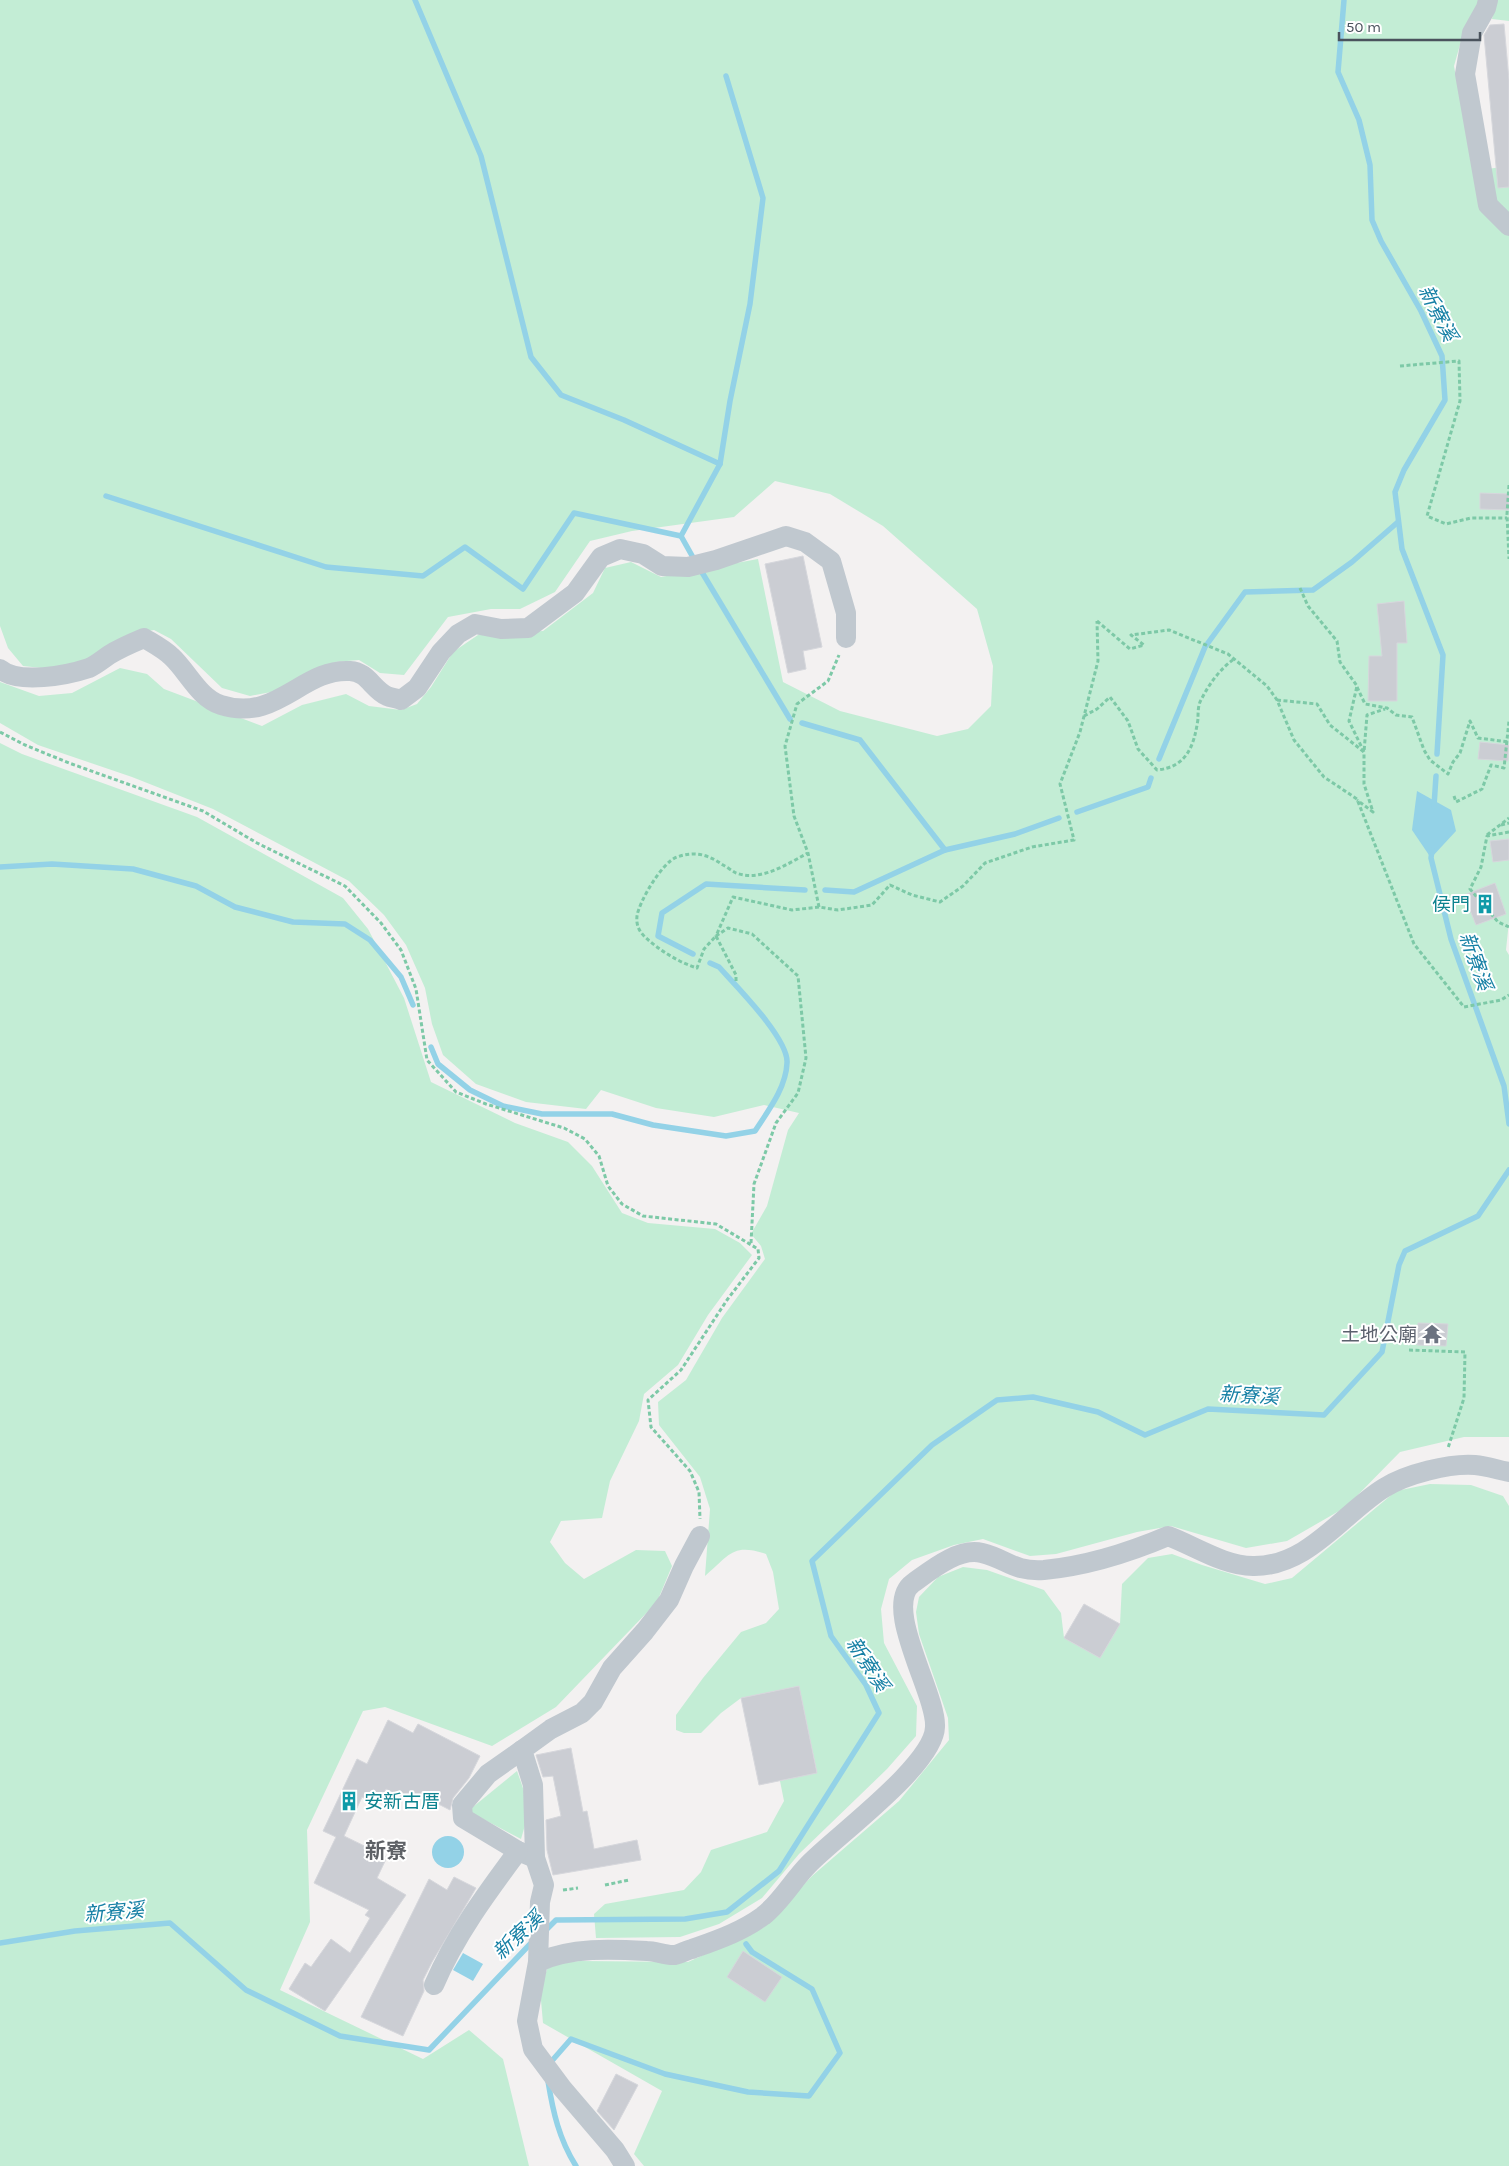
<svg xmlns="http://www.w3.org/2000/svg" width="1509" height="2166" viewBox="0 0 1509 2166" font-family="Karla,'Noto Sans TC',sans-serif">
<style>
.green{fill:#c3edd5}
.water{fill:#93d2e7}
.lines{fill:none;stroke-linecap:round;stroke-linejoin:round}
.stream{stroke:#93d2e7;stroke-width:5.5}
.building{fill:#cbcdd3;stroke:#d6d7dc}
.path{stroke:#7dc9a7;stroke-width:3;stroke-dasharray:4 2.5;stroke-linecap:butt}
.minor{stroke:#c0c8cf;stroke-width:20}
.labels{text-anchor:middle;stroke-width:4;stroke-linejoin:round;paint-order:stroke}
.culture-label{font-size:19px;fill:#0d838f;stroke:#fff;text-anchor:end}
.worship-label{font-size:19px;fill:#5b616d;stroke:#fff;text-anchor:end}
.water-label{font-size:20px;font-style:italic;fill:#1680a5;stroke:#fff}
.quarter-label{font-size:21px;font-weight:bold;fill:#5e6166;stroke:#fff}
</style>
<rect width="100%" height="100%" fill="#f3f1f1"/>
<g class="green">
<path d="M 0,0 L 1480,0 L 1465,27 L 1454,66 L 1479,202 L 1509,235 L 1509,921 L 1506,950 L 1509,955 L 1509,1437 L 1464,1437 L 1400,1452 L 1346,1507 L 1287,1541 L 1246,1548 L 1171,1526 L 1137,1532 L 1056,1554 L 1030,1556 L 983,1539 L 954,1545 L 912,1560 L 889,1579 L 881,1609 L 884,1643 L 917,1706 L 916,1736 L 887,1769 L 799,1854 L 762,1898 L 719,1924 L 680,1937 L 596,1938 L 594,1914 L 605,1904 L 684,1890 L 701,1872 L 711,1850 L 767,1832 L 784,1801 L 780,1781 L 817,1772 L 799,1686 L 741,1698 L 721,1713 L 701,1733 L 684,1733 L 676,1730 L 676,1715 L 703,1678 L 741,1632 L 766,1623 L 779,1609 L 773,1572 L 766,1554 C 732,1543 730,1555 705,1576 L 710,1509 L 700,1477 L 659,1425 L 658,1402 L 686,1380 L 722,1318 L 765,1259 L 761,1246 L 751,1234 L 767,1206 L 788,1130 L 799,1113 L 764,1105 L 714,1117 L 656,1108 L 601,1090 L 586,1109 L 526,1102 L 476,1084 L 443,1055 L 432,1024 L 425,988 L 406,945 L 384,915 L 349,881 L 213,809 L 132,777 L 38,745 L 0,723 L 0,682 L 39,696 L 72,693 L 120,668 L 147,674 L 164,689 L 262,726 L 302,705 L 346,694 L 369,706 L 401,710 L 417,704 L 431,687 L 453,652 L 478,635 L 543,631 L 593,593 L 605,568 L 631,562 L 661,577 L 758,559 L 783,682 L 840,711 L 937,736 L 968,729 L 991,706 L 993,666 L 977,609 L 883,526 L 830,494 L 775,481 L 734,517 L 632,531 L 590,541 L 555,592 L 520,609 L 491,609 L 448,617 L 404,675 L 380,673 L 359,660 L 335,662 L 287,689 L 250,696 L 222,688 L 171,639 L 154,630 L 132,634 L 83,661 L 51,669 L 23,666 L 8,648 L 0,626 Z"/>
<path d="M 1496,0 L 1509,0 L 1509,21 L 1492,19 Z"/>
<path d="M 1509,166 L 1509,215 L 1495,202 L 1487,169 Z"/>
<path d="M 0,743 L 22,754 L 197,817 L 343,898 L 368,929 L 404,998 L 431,1082 L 515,1123 L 568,1142 L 592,1166 L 622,1213 L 648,1223 L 715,1229 L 740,1243 L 752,1255 L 708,1315 L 678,1365 L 644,1394 L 639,1421 L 610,1481 L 602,1518 L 561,1521 L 550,1542 L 565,1563 L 584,1579 L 636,1550 L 665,1551 L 672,1566 L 657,1602 L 556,1707 L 492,1746 L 385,1707 L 363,1711 L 307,1830 L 310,1922 L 280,1990 L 423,2059 L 469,2030 L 503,2059 L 529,2166 L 0,2166 Z"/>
<path d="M 1430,1484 L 1471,1485 L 1503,1496 L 1509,1506 L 1509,2166 L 644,2166 L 634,2154 L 662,2091 L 543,2023 L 540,1989 L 549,1964 L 580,1961 L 688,1962 L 763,1928 L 812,1876 L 899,1801 L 949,1740 L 948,1718 L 919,1634 L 916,1612 L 919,1597 L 938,1577 L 963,1567 L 987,1570 L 1044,1590 L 1061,1613 L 1064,1638 L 1100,1658 L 1120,1624 L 1122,1584 L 1148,1558 L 1172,1554 L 1202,1565 L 1265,1584 L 1292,1578 L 1396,1491 Z"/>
<path d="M 517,1771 L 530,1808 L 521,1839 L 468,1811 Z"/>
</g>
<g class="water">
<path d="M 1417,791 L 1451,810 L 1456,831 L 1431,858 L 1412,830 Z"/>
<circle cx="448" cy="1852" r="16"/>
<path d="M 463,1953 L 483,1964 L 473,1981 L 453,1970 Z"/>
</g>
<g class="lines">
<g class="stream">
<path d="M 415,0 L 481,156 L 531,357 L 561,395 L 624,420 L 720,464"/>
<path d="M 1344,0 L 1338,72 L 1359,120 L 1370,165 L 1372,220 L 1381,241 L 1421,311 L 1442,356 L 1445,400 L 1404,470 L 1395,492 L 1402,549 L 1443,655 L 1437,754"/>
<path d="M 106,496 L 326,567 L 423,576 L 465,547 L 523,589 L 574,513 L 681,536"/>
<path d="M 695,561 L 681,536 L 720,464 L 730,401 L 750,304 L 763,198 L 726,76"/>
<path d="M 700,569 L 790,719"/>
<path d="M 802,723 L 860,740 L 945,850 L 1015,834 L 1059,818"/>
<path d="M 1159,759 L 1205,647 L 1245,592 L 1313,590 L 1352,562 L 1398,522"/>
<path d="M 1434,806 L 1436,776"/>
<path d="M 1077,812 L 1148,787 L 1151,778"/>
<path d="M 1432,850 L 1431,858 L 1451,939 L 1504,1086 L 1509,1124"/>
<path d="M 0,867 L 52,864 L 133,869 L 196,886 L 235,907 L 293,922 L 345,924 L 370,940 L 401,977 L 413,1005"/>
<path d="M 825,890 L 854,892 L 945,850"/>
<path d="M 693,954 L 658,936 L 662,913 L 706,884 L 805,890"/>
<path d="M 431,1047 L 438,1064 L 470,1090 L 503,1106 L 542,1114 L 612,1114 L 653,1125 L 726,1136 L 755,1131 C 768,1111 786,1088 787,1063 C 789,1039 736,986 719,967 L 710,963"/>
<path d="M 544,1932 L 556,1920 L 685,1919 L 727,1912 L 779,1871 L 879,1713 L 866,1685 L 831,1636 L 812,1561 L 932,1445 L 997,1400 L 1033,1397 L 1098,1412 L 1145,1435 L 1208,1409 L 1324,1415 L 1382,1352 L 1399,1265 L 1405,1251 L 1478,1216 L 1509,1170"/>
<path d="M 0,1943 L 75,1931 L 170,1923 L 246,1990 L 340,2036 L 429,2050 L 533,1941"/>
<path d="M 550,2063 L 571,2039 L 665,2074 L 748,2092 L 809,2096 L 840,2053 L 812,1989 L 752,1952 L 746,1944"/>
<path d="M 548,2081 C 553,2112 559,2139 576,2166"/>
</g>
</g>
<g class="building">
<path d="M 1504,24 L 1509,80 L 1509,187 L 1498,188 L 1484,35 L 1490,25 Z"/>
<path d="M 1480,493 L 1509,494 L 1509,510 L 1480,509 Z"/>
<path d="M 803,556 L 822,647 L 803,651 L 806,669 L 788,673 L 765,564 Z"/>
<path d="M 1404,601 L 1407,643 L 1397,643 L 1397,701 L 1368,701 L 1369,656 L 1382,656 L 1377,604 Z"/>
<path d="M 1480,742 L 1509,745 L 1508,761 L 1478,759 Z"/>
<path d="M 1509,839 L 1509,860 L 1493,862 L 1490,841 Z"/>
<path d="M 1495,883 L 1506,914 L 1476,925 L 1464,895 Z"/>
<path d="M 1418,1323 L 1448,1324 L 1446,1346 L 1417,1345 Z"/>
<path d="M 1084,1604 L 1120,1624 L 1100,1658 L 1064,1638 Z"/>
<path d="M 799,1686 L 817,1773 L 759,1785 L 741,1698 Z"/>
<path d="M 388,1720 L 413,1733 L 418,1724 L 480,1756 L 469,1778 L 453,1798 L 450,1810 L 419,1794 L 414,1803 L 386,1789 L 378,1805 L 362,1797 L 344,1836 L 387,1857 L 377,1878 L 406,1895 L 325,2011 L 289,1989 L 305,1963 L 311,1967 L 331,1939 L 350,1953 L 370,1918 L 365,1915 L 369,1910 L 314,1883 L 336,1837 L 323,1831 L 357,1759 L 367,1764 Z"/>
<path d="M 571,1748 L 583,1812 L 587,1811 L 594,1849 L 637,1840 L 641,1860 L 553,1875 L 547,1850 L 546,1820 L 561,1816 L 553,1776 L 543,1777 L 536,1755 Z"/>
<path d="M 454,1877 L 476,1888 L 432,1962 L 423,1980 L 424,1991 L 403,2036 L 361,2017 L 429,1879 L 447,1890 Z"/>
<path d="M 743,1951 L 782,1977 L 765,2002 L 727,1977 Z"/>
<path d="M 616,2074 L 638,2085 L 614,2130 L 597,2111 Z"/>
</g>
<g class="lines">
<g class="path">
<path d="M 1400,366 L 1459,361 L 1460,401 L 1427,516 L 1446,524 L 1471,518 L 1507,518"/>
<path d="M 1509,485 L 1507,514 L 1509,559"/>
<path d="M 1300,588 L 1308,606 L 1337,641 L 1340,662 L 1357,686 L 1349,721 L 1364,752 L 1364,784 L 1373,812 L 1357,800"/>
<path d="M 1097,621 L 1130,649 L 1144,645 L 1131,635 L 1169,630 L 1228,654 L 1267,686 L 1277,700 L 1294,740 L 1324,777 L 1357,799 L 1414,944 L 1464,1007 L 1501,1000 L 1509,995"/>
<path d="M 1357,687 L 1365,704 L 1387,708 L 1396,715 L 1412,717 L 1424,750 L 1430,760 L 1448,774 L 1453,762 L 1460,753 L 1470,721 L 1478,738 L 1509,742"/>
<path d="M 1277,700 L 1317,704 L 1330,725 L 1364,752 L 1367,715 L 1385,709"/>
<path d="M 1084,716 L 1097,709 L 1110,697 L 1128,721 L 1138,749 L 1157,770 C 1187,767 1194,746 1198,719 C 1198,713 1198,705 1201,700 C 1209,684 1220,669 1234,659"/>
<path d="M 0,732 L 25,745 L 69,763 L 203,811 L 257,843 L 345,886 L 381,923 L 401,950 L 416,989 L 427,1060 L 456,1092 L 486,1104 L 564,1128 L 585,1139 L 599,1156 L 608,1186 L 622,1204 L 643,1216 L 716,1224 L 758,1249 L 759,1258 L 727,1300 L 681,1370 L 648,1400 L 651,1427 L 690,1471 L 699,1492 L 700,1519"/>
<path d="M 1454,796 L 1456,802 L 1482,789 L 1491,765 L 1504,768 L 1509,721"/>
<path d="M 1501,825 L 1509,823"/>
<path d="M 1509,832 L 1487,836 L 1481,867 L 1470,889 L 1498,922 L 1509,927"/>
<path d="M 1487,835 L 1509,818"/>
<path d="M 819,907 L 808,853 L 794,816 L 785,746 L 797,704 L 828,681 L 839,655"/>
<path d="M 736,981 L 736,975 L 716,936 L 704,949 L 697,968 C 678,962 659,950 645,937 C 639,931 636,925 637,916 C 639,902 662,862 677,857 C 695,851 707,854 723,865 C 727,867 732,871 736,873 C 761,882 787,864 808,853"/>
<path d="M 751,1243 L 754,1184 L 776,1123 L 798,1093 L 806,1058 L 798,976 L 752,934 L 728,928 L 716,936 L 733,897 L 792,910 L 819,907 L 838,910 L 872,905 L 890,885 L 912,895 L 940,902 L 963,886 L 985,863 L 1032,847 L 1074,840 L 1060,784 L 1080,732 L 1098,661 L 1097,621"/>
<path d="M 1409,1350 L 1465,1352 L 1464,1398 L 1448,1448"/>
<path d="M 605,1885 L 629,1880"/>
<path d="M 563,1890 L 578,1888"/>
</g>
<g class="minor">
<path d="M 1488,0 L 1486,8 L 1472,33 L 1465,74 L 1488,205 L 1509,226"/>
<path d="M 0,669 C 18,685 68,675 89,668 C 96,665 103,659 109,655 C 120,648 132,643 144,638 C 154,644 164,649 172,657 C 188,672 199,698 221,705 C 277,723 302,668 350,671 C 368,672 372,689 387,696 C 391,698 397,698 401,700 L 417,688 L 441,652 L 458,634 L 475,624 L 501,629 L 528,628 L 575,593 L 601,557 L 620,549 L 643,554 L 662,566 L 688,567 L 716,560 L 786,536 L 805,542 L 831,561 L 846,613 L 846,638"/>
<path d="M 522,1750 L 488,1774 L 462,1805 L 463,1818 L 518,1851 L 535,1858"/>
<path d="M 538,1962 L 540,1902 L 544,1885 L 535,1858 L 533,1785 L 522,1750 L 551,1729 L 582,1713 L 593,1702 L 612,1668 L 645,1631 L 669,1600 L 684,1566 L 700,1536"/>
<path d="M 434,1985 C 455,1936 486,1894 518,1851"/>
<path d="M 625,2166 L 615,2150 L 562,2088 L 533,2049 L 527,2021 L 538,1962 C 572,1947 611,1949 647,1951 C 656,1951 666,1956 675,1955 C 680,1954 687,1950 692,1949 C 717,1940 741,1932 763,1916 C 781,1902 793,1880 809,1864 C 836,1836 934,1765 935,1727 C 937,1694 881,1606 913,1583 C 931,1570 959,1547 982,1553 C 1007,1559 1013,1572 1044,1570 C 1086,1566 1128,1553 1168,1536 C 1195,1546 1224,1566 1253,1566 C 1308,1567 1342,1514 1384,1488 C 1406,1474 1450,1463 1475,1465 C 1487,1466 1498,1470 1509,1472"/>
</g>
</g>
<defs>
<symbol id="building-bare" viewBox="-9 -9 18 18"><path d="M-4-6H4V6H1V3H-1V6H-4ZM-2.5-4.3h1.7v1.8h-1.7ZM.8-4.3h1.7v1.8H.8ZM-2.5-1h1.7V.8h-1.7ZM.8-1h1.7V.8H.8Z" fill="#0f9aa8" stroke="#fff" stroke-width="2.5" paint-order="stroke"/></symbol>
<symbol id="temple-bare" viewBox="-9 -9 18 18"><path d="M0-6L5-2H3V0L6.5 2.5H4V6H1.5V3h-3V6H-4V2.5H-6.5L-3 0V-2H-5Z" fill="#6b7280" stroke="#fff" stroke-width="2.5" paint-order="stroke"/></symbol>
</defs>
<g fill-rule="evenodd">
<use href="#building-bare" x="1471" y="890" width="28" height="28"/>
<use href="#temple-bare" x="1418" y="1320" width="28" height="28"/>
<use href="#building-bare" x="335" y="1787" width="28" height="28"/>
</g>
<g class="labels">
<g class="culture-label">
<text x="1470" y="911">侯門</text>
<text x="364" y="1808" text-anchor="start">安新古厝</text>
</g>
<g class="worship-label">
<text x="1417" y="1341">土地公廟</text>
</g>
<g class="water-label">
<text transform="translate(1438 313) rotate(63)" y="7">新寮溪</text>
<text transform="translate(1476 961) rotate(71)" y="7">新寮溪</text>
<text transform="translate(1249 1395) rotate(3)" y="7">新寮溪</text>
<text transform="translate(868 1664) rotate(57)" y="7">新寮溪</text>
<text transform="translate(114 1912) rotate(-5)" y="7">新寮溪</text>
<text transform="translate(518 1935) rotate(-43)" y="7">新寮溪</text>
</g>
<g class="quarter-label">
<text x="386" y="1858">新寮</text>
</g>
</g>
<path d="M1339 32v8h141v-8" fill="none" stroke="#4a535d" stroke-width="2.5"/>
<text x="1346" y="32" font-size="15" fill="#4a535d" stroke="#ffffff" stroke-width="4" paint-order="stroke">50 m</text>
</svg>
